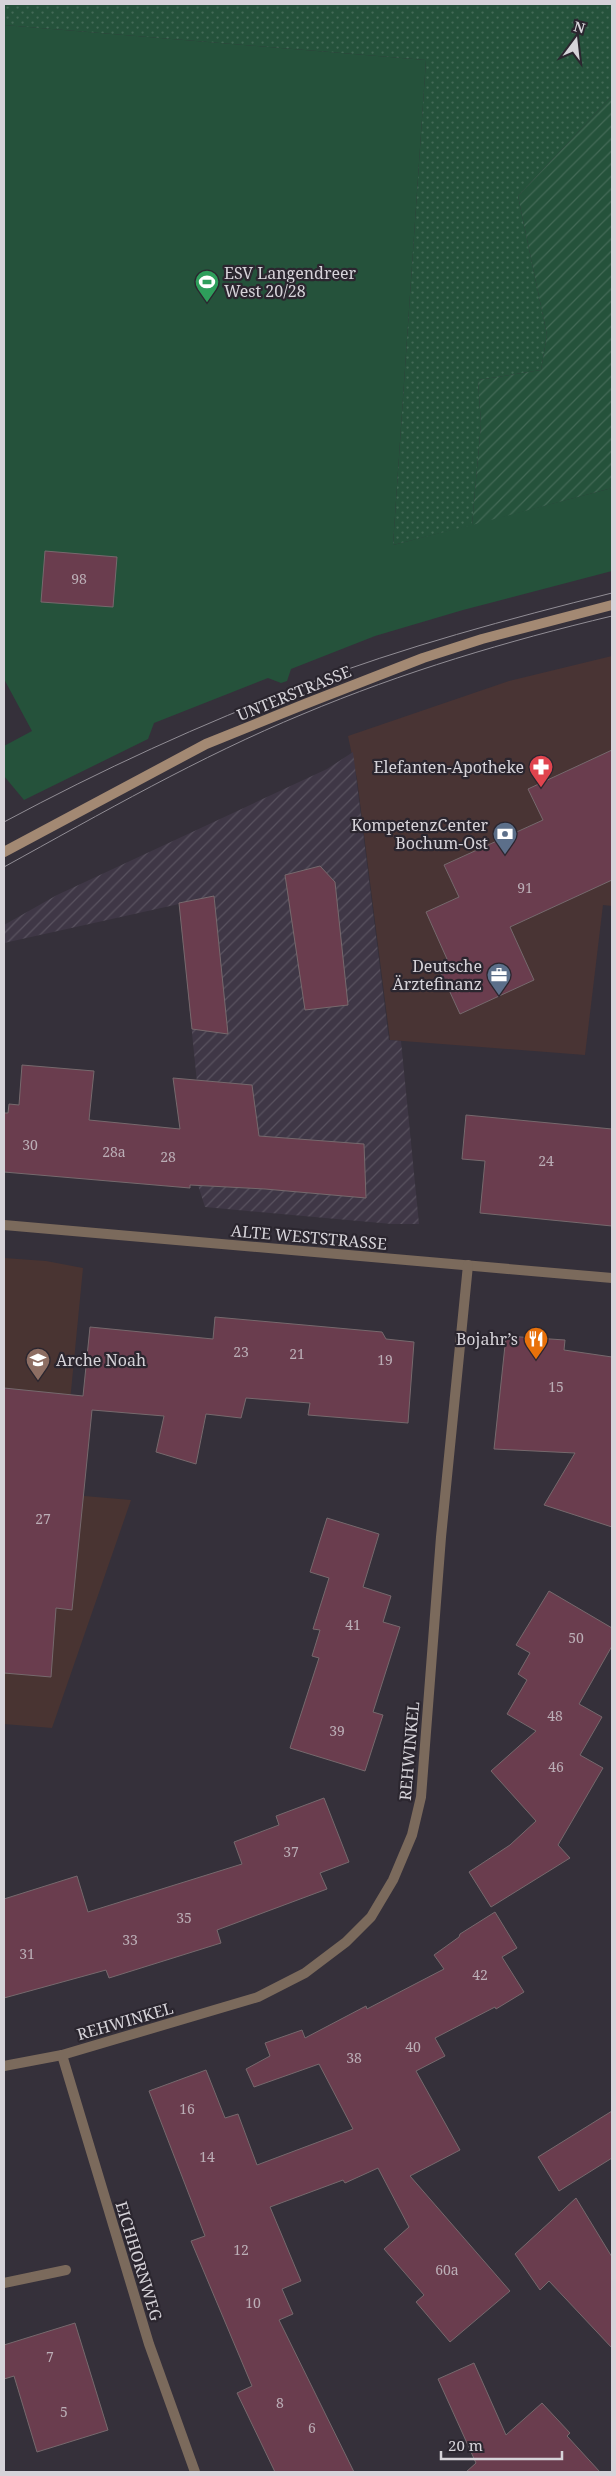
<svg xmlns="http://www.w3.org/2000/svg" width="616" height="2476" viewBox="0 0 616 2476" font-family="'Noto Serif',serif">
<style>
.commercial{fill:#493434}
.industrial{fill:url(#industrial-furrows)}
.education{fill:#493432}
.grass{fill:#25523b}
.park{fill:url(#park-dots)}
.garden{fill:url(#garden-furrows)}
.building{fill:#6a3d4e;stroke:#76696d}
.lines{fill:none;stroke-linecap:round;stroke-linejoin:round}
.service{stroke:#7b6a5c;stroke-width:10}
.minor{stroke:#7b6a5c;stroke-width:10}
.secondary{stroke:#a38973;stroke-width:10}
.tram{stroke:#918d95;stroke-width:1}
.labels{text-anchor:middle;stroke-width:4.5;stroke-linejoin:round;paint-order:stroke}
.number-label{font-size:14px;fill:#bbaeb6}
.poi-label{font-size:16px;fill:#d6d3d9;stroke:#2b262f;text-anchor:end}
.street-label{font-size:16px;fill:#d6d3d9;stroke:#2b262f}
</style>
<defs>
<pattern id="industrial-furrows" width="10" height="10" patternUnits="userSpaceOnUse" patternTransform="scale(1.25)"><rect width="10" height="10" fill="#3f3746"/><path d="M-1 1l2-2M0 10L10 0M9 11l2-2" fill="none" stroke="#5a5360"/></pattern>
<pattern id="park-dots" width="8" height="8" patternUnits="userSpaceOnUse" patternTransform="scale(1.25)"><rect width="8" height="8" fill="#25523b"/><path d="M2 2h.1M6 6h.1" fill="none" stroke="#446a57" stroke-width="1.8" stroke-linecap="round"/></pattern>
<pattern id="garden-furrows" width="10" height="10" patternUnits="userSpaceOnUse" patternTransform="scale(1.25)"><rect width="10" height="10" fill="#25523b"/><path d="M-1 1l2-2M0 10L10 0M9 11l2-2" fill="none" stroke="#446a57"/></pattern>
</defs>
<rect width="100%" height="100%" fill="#35303a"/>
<path class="commercial" d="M 612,656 L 612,906 L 603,905 L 585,1055 L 390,1040 L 357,779 L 348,736 L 509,681 Z"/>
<path class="industrial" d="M 353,752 L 389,1040 L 401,1041 L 419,1224 L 392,1224 L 205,1207 L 198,1185 L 201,1122 L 179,904 L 4,943 L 4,925 L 57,895 L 327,769 Z"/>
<path class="education" d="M 4,1258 L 46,1261 L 83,1268 L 61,1494 L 131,1500 L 52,1728 L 4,1724 Z"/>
<path class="grass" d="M 4,25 L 426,60 L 393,545 L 612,488 L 612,571 L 463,610 L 375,636 L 291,669 L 287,681 L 281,683 L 268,678 L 154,723 L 148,739 L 24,800 L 4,776 L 4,746 L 32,731 L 4,679 Z"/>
<path class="park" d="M 4,4 L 612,4 L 612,96 L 518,196 L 547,335 L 541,370 L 478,380 L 481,424 L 472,525 L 393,545 L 426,60 L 4,25 Z"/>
<path class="garden" d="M 612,96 L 612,488 L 472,525 L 481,424 L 478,380 L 541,370 L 547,335 L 518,196 Z"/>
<g class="building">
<path d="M 45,551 L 117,557 L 113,607 L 41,602 Z"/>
<path d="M 612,750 L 612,880 L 510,927 L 534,980 L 460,1014 L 437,964 L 447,959 L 426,912 L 459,897 L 444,865 L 543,820 L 528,789 Z"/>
<path d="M 320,866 L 335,882 L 348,1005 L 305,1010 L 285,875 Z"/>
<path d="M 214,896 L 228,1034 L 192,1029 L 179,903 Z"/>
<path d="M 22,1065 L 94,1071 L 89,1120 L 180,1129 L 173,1078 L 252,1085 L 259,1136 L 364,1144 L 366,1198 L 265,1189 L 190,1185 L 190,1188 L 4,1172 L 4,1113 L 8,1113 L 9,1104 L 19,1105 Z"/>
<path d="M 466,1115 L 612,1129 L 612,1226 L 480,1213 L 485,1161 L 462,1159 Z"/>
<path d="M 215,1317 L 382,1332 L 386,1339 L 414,1342 L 408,1423 L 308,1415 L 310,1403 L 246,1398 L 241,1418 L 206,1414 L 196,1464 L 156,1452 L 164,1416 L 92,1410 L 72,1610 L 56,1608 L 51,1677 L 4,1673 L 4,1388 L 83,1396 L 90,1327 L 213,1339 Z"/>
<path d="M 506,1336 L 565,1340 L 564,1350 L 612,1357 L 612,1527 L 544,1505 L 575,1453 L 494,1449 Z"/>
<path d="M 327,1518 L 379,1534 L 363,1587 L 391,1596 L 383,1622 L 400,1627 L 373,1712 L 383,1715 L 365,1771 L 290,1748 L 319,1658 L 312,1656 L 320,1630 L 313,1629 L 329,1578 L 310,1572 Z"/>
<path d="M 549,1591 L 612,1628 L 612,1646 L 579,1704 L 602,1717 L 580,1755 L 603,1768 L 558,1845 L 570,1858 L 491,1907 L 469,1872 L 510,1845 L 536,1821 L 491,1771 L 536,1731 L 507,1714 L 527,1680 L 518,1674 L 530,1653 L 516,1645 Z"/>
<path d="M 324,1798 L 349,1862 L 320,1873 L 327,1889 L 217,1930 L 221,1943 L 109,1978 L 106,1970 L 4,1998 L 4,1899 L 77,1876 L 88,1912 L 242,1864 L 234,1842 L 279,1825 L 276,1816 Z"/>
<path d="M 495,1912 L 517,1948 L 502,1957 L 524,1992 L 496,2009 L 495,2007 L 435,2038 L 445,2056 L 416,2071 L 460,2150 L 410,2176 L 510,2291 L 450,2342 L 416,2302 L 424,2295 L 384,2249 L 409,2227 L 378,2168 L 345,2183 L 343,2180 L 270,2207 L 301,2281 L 282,2289 L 293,2314 L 279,2320 L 354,2472 L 275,2472 L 237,2393 L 252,2386 L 191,2241 L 205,2236 L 149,2091 L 206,2070 L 225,2118 L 238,2114 L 257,2165 L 353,2129 L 319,2064 L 254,2087 L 246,2069 L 270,2056 L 265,2043 L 302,2030 L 305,2038 L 366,2006 L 367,2009 L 444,1969 L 434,1955 L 459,1937 L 460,1934 Z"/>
<path d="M 612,2111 L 612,2158 L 559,2191 L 538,2157 Z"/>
<path d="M 576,2198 L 612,2257 L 612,2348 L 549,2281 L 540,2290 L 515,2254 Z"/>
<path d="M 75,2323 L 108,2430 L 37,2452 L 14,2376 L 4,2379 L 4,2345 Z"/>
<path d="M 474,2363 L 506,2435 L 542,2403 L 570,2433 L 567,2436 L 600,2472 L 466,2472 L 476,2463 L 438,2379 Z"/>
</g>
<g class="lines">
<path class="service" d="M 4,2283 L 66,2270"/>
<g class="minor">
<path d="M 4,1225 L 612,1278"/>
<path d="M 62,2055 L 149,2344 L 195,2472"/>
<path d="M 4,2066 L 62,2055 L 258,1997 L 305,1973 L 346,1942 L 371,1917 L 393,1880 L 412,1835 L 421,1797 L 441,1537 L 468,1265"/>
</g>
<path class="secondary" d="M 4,852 L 206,744 L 305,704 L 423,658 L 482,639 L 612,605"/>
<g class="tram">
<path d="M 4,822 C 101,770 201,724 304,685 C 404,647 508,619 612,593"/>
<path d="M 4,867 C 102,813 199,757 303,714 C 403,672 507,641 612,616"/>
</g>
</g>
<defs>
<symbol id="stadium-pin" viewBox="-11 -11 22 30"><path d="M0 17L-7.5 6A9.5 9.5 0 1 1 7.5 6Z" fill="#2e9e5b" stroke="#2b262f"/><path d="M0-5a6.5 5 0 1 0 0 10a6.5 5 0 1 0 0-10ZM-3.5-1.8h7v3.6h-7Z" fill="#fff"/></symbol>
<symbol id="pharmacy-pin" viewBox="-11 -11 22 30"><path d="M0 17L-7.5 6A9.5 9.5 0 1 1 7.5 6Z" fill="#e0444e" stroke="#2b262f"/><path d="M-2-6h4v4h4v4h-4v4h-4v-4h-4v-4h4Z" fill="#fff"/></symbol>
<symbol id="bank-pin" viewBox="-11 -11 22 30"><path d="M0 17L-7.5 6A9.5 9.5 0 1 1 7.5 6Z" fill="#5c6f8a" stroke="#2b262f"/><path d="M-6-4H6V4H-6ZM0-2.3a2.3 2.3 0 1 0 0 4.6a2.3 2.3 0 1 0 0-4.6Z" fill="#fff"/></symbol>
<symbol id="office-pin" viewBox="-11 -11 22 30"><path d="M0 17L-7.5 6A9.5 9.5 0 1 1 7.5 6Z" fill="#5c6f8a" stroke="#2b262f"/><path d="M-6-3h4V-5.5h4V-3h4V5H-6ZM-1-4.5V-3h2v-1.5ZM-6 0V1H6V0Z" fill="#fff"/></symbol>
<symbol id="restaurant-pin" viewBox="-11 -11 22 30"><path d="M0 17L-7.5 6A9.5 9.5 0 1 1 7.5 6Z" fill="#e8710a" stroke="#2b262f"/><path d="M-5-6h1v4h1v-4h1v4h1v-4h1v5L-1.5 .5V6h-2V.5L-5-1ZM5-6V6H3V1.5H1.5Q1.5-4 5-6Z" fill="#fff"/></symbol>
<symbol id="school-pin" viewBox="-11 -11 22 30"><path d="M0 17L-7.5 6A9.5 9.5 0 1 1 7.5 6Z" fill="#8d6e63" stroke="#2b262f"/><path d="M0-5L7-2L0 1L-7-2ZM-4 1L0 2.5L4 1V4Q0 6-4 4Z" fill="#fff"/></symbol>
</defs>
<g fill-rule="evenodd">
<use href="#stadium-pin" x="193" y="268" width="28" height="38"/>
<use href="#pharmacy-pin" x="527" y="753" width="28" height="38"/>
<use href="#bank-pin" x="491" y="820" width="28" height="38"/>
<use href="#office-pin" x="485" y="961" width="28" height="38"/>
<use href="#restaurant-pin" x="522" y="1325" width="28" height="38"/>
<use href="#school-pin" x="24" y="1346" width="28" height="38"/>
</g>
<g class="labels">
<g class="number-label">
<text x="79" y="584">98</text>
<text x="525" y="893">91</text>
<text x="30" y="1150">30</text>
<text x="114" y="1157">28a</text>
<text x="168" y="1162">28</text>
<text x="546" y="1166">24</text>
<text x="241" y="1357">23</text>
<text x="297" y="1359">21</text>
<text x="385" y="1365">19</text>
<text x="556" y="1392">15</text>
<text x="43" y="1524">27</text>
<text x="353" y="1630">41</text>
<text x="576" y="1643">50</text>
<text x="555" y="1721">48</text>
<text x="337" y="1736">39</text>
<text x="556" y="1772">46</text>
<text x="291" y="1857">37</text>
<text x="184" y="1923">35</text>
<text x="130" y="1945">33</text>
<text x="27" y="1959">31</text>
<text x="480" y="1980">42</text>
<text x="413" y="2052">40</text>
<text x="354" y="2063">38</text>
<text x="187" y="2114">16</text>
<text x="207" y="2162">14</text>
<text x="241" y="2255">12</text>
<text x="447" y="2275">60a</text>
<text x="253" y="2308">10</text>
<text x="50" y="2362">7</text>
<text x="280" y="2408">8</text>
<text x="64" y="2417">5</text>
<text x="312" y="2433">6</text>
</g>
<g class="poi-label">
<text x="224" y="279" text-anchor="start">ESV Langendreer<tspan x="224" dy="18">West 20/28</tspan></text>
<text x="524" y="773">Elefanten-Apotheke</text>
<text x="488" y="831">KompetenzCenter<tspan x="488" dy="18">Bochum-Ost</tspan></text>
<text x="482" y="972">Deutsche<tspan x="482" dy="18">Ärztefinanz</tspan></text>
<text x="518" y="1345">Bojahr’s</text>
<text x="56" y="1366" text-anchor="start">Arche Noah</text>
</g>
<g class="street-label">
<text transform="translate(294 693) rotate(-22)" y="6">UNTERSTRASSE</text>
<text transform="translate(309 1237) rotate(5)" y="6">ALTE WESTSTRASSE</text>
<text transform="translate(409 1751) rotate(-85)" y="6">REHWINKEL</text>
<text transform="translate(125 2021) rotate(-16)" y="6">REHWINKEL</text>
<text transform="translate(139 2261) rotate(73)" y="6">EICHHORNWEG</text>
</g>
</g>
<rect width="616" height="2476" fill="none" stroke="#d6d3d9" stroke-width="10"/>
<g transform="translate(576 40) rotate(15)" stroke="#2b262f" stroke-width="4" paint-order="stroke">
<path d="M0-4L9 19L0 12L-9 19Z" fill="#d6d3d9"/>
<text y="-8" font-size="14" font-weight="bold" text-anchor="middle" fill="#d6d3d9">N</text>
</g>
<path d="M441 2451v8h121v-8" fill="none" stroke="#d6d3d9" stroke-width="2.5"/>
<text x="448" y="2451" font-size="15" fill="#d6d3d9" stroke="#2b262f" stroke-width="4" paint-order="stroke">20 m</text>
</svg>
